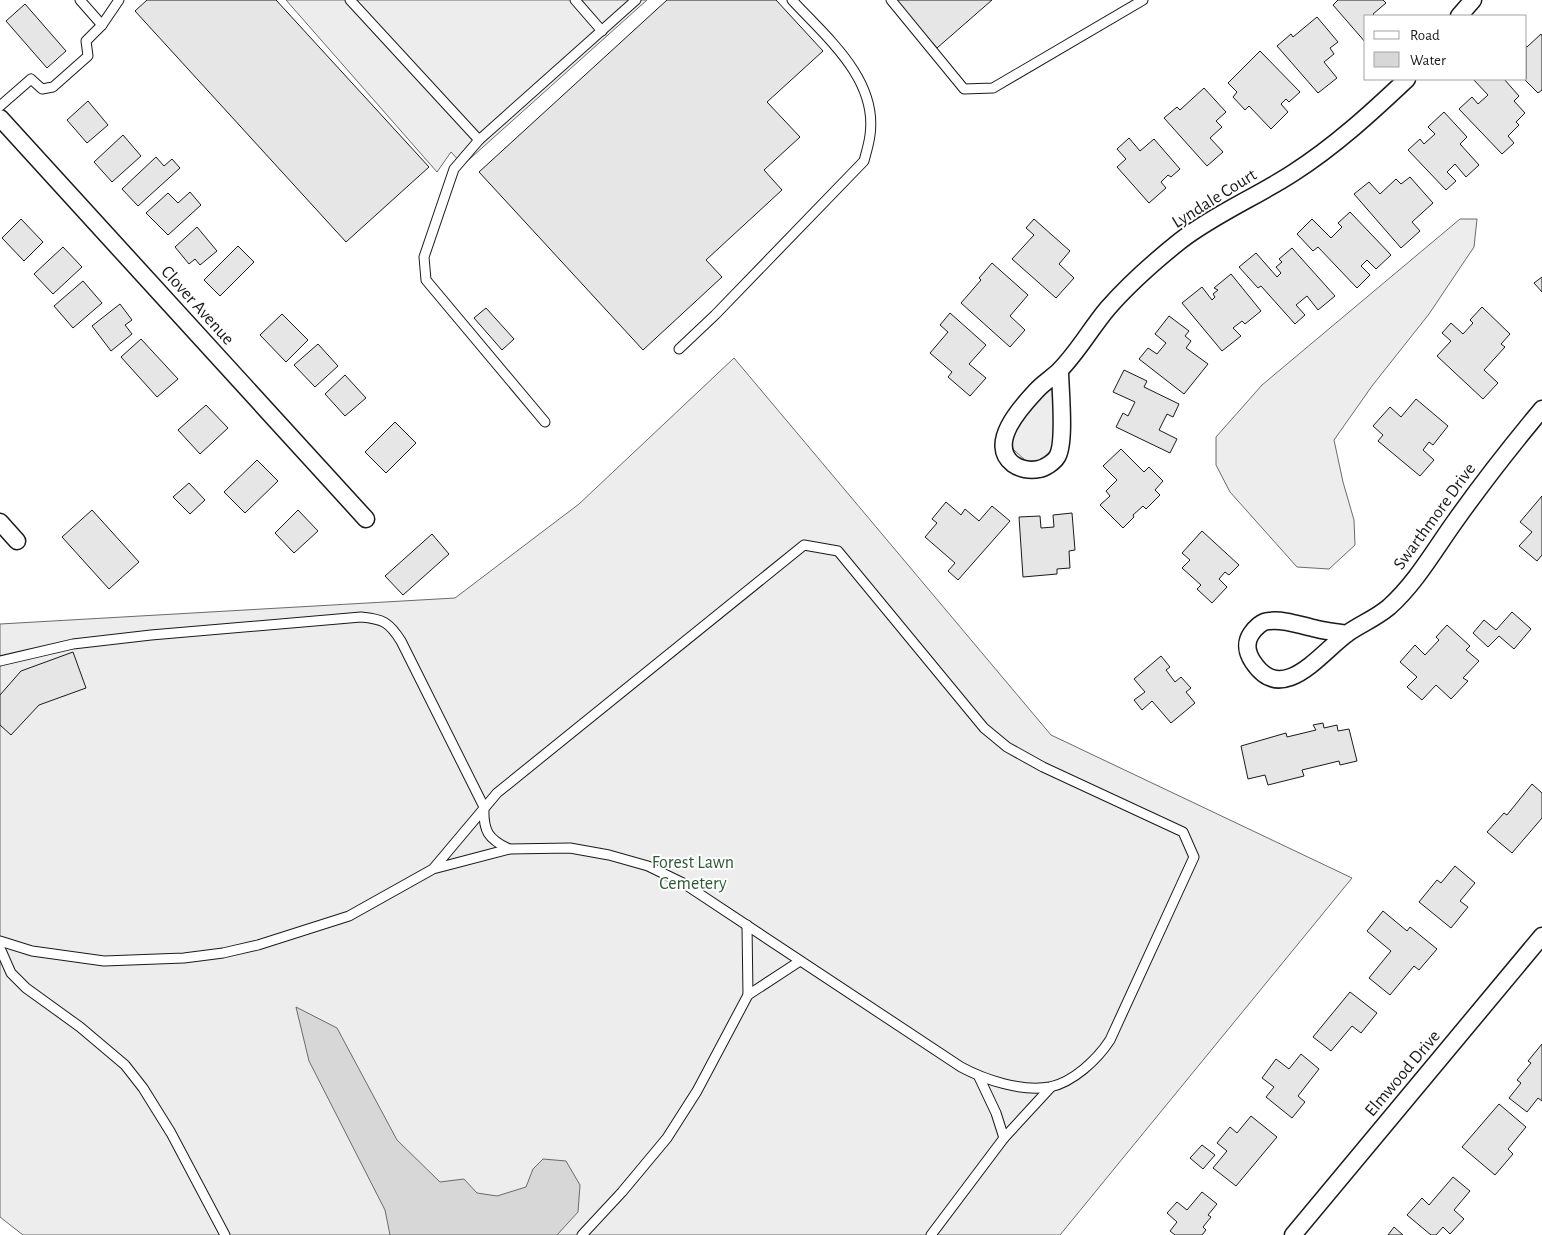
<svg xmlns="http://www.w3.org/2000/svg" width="1542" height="1235" viewBox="0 0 1542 1235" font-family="'Alegreya Sans',sans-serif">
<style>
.built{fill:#ededed;stroke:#6a6a6a}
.water{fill:#d7d7d7;stroke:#6a6a6a}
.building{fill:#e6e6e6;stroke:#1a1a1a}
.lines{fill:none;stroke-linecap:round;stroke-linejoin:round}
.service-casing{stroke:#1a1a1a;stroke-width:11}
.minor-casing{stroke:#1a1a1a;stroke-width:19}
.service{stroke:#fff;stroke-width:9}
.minor{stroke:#fff;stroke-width:16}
.labels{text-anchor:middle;stroke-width:4;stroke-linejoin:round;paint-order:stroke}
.street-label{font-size:18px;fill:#1a1a1a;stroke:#fff}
.park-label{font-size:18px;fill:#2b5a34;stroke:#fff}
</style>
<rect width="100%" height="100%" fill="#fff"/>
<g class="built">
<path d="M 286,0 L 647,0 L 463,165 L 451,152 L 437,172 Z"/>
<path d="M 1460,219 L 1477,219 L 1474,247 L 1429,314 L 1372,386 L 1334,440 L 1343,482 L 1354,520 L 1355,545 L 1329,569 L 1297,567 L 1230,492 L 1216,465 L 1216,437 L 1262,385 Z"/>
<path d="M 734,358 L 1051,735 L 1352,878 L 1060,1235 L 23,1235 L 0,1217 L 0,624 L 455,598 L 579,504 Z"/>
<path d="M 1053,383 L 1054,441 L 1051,451 L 1040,461 L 1026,461 L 1013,449 L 1011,440 L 1015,424 Z"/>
</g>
<path class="water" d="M 296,1007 L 337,1028 L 397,1140 L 440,1182 L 464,1179 L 477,1193 L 497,1196 L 526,1187 L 533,1169 L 543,1159 L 566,1161 L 580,1185 L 578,1212 L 557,1235 L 390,1235 L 385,1210 L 309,1061 Z"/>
<g class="building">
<path d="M 147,0 L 276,0 L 429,167 L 346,242 L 135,11 Z"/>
<path d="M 667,0 L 776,0 L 823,51 L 767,102 L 800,137 L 764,170 L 782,190 L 706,260 L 722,277 L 643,350 L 479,172 Z"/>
<path d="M 895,0 L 992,0 L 937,48 Z"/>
<path d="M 1338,0 L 1383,0 L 1386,3 L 1373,14 L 1375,16 L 1366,16 L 1366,43 L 1333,5 Z"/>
<path d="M 25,4 L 66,51 L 47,68 L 6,21 Z"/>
<path d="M 1317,17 L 1338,42 L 1330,48 L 1334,54 L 1324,62 L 1337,78 L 1318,93 L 1277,46 L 1291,34 L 1293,37 Z"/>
<path d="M 1541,34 L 1542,36 L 1542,90 L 1538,93 L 1524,79 L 1526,79 L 1526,46 L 1527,47 Z"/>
<path d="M 1260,51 L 1300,92 L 1289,102 L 1286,99 L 1281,104 L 1288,112 L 1271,129 L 1249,106 L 1245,110 L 1233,97 L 1237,92 L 1228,83 Z"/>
<path d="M 1473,79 L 1504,79 L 1519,96 L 1514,101 L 1525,113 L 1516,122 L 1519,125 L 1508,136 L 1514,143 L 1502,154 L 1459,109 L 1472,97 L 1478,104 L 1488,95 Z"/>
<path d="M 1204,88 L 1226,112 L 1216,121 L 1222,127 L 1210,138 L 1223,152 L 1207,166 L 1164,118 L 1177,107 L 1180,110 Z"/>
<path d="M 88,101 L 108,125 L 87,143 L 67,120 Z"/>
<path d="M 1444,112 L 1467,137 L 1460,144 L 1479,165 L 1466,177 L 1455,164 L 1447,172 L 1456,181 L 1446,190 L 1408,150 L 1420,139 L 1424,144 L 1435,134 L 1428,127 Z"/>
<path d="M 123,135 L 141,156 L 112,182 L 94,162 Z"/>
<path d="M 1129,138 L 1140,151 L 1154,139 L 1180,169 L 1171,177 L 1168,175 L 1161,182 L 1166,188 L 1149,203 L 1117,167 L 1126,159 L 1117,149 Z"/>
<path d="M 156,157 L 164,166 L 172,159 L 180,168 L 138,206 L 122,189 Z"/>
<path d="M 1410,177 L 1433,203 L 1412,222 L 1420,231 L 1401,248 L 1354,194 L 1369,182 L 1380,194 L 1396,179 L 1401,184 Z"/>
<path d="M 190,192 L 201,205 L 168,235 L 146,213 L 168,193 L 178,203 Z"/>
<path d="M 1350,212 L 1391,255 L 1376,269 L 1367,260 L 1361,266 L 1370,275 L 1357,288 L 1318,247 L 1313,251 L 1297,234 L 1312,219 L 1331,238 L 1342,227 L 1338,223 Z"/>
<path d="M 21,219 L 43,242 L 24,261 L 2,238 Z"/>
<path d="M 1034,219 L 1070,251 L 1059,264 L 1074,278 L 1056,298 L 1012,259 L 1034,235 L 1026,228 Z"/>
<path d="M 197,227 L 217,251 L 200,265 L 195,259 L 189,264 L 175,247 Z"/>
<path d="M 238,246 L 254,262 L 220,296 L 204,280 Z"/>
<path d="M 63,247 L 82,267 L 53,294 L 34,274 Z"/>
<path d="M 1292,248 L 1335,296 L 1318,310 L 1307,296 L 1296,305 L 1305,315 L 1295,324 L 1261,286 L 1258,288 L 1239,267 L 1256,253 L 1277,277 L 1281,273 L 1276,267 L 1282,262 L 1279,259 Z"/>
<path d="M 992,263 L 1028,295 L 1010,316 L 1025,330 L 1010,347 L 961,303 L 981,280 L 979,278 Z"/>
<path d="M 1231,274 L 1261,311 L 1245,324 L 1242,321 L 1233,328 L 1241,336 L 1222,351 L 1182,303 L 1202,287 L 1212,300 L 1215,297 L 1213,294 L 1218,290 L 1214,288 Z"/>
<path d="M 1542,277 L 1542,292 L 1534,283 Z"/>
<path d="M 83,281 L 102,303 L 73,328 L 54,306 Z"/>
<path d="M 120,304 L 132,320 L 125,325 L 132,334 L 111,351 L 92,326 Z"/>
<path d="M 1482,307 L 1510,334 L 1501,344 L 1505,347 L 1484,370 L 1498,383 L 1483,399 L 1437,356 L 1451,341 L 1442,333 L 1451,323 L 1463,334 L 1473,323 L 1470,320 Z"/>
<path d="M 486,308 L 514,339 L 502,350 L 474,318 Z"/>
<path d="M 950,313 L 986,345 L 969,364 L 986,378 L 970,396 L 948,377 L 952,372 L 930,353 L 948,332 L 940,325 Z"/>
<path d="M 282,314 L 308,340 L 286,362 L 260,335 Z"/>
<path d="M 1169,316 L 1189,331 L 1185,336 L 1191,341 L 1186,348 L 1208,364 L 1184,394 L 1139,359 L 1148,348 L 1157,354 L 1166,343 L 1155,334 Z"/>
<path d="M 141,339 L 178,379 L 157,397 L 121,357 Z"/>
<path d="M 318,344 L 338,366 L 315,387 L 294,365 Z"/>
<path d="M 1124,370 L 1147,381 L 1144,387 L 1179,404 L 1173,417 L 1167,414 L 1159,430 L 1177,439 L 1170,453 L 1116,427 L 1123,413 L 1128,416 L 1135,402 L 1113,392 Z"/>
<path d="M 345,375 L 366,398 L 345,416 L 325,394 Z"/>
<path d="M 1416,399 L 1448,426 L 1433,445 L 1429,442 L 1423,450 L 1434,460 L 1420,476 L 1378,441 L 1383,435 L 1373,426 L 1390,407 L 1401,417 Z"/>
<path d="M 206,405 L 228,428 L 200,454 L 178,430 Z"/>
<path d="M 395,422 L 416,443 L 386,473 L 365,452 Z"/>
<path d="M 1121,449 L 1144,472 L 1149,467 L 1163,481 L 1155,490 L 1160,495 L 1146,509 L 1143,506 L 1133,515 L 1134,517 L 1123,528 L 1100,505 L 1110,496 L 1106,491 L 1117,480 L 1103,466 Z"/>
<path d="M 257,460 L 278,481 L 245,513 L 224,492 Z"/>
<path d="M 189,483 L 205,500 L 190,514 L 173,497 Z"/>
<path d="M 1542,496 L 1542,555 L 1537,561 L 1519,546 L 1532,532 L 1520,522 Z"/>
<path d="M 946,502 L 961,515 L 965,509 L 979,521 L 992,506 L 1010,521 L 958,580 L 948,571 L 955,563 L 925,537 L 937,523 L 932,519 Z"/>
<path d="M 92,510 L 139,562 L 109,589 L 62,537 Z"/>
<path d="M 298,510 L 318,531 L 294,553 L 275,533 Z"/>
<path d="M 1072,513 L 1075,550 L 1069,551 L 1070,568 L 1057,569 L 1057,574 L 1023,577 L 1019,517 L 1040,516 L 1041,528 L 1054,527 L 1053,515 Z"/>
<path d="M 1202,531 L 1239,565 L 1229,575 L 1225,572 L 1219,579 L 1227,587 L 1212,603 L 1197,589 L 1201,585 L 1182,568 L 1190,560 L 1182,553 Z"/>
<path d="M 432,534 L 449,554 L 403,595 L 385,576 Z"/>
<path d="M 1512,612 L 1531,629 L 1514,649 L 1499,636 L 1488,647 L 1473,633 L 1484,620 L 1496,630 Z"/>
<path d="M 1447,625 L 1470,646 L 1466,650 L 1479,661 L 1463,678 L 1468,681 L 1451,699 L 1436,685 L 1422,700 L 1407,687 L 1417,677 L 1400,662 L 1415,645 L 1425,655 L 1439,640 L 1436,637 Z"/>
<path d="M 73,652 L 86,688 L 39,705 L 11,735 L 0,725 L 0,695 L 21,671 Z"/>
<path d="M 1161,656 L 1170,667 L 1166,670 L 1175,682 L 1181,677 L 1191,688 L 1186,692 L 1195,703 L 1171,723 L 1152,701 L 1142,710 L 1134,700 L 1145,692 L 1134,679 Z"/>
<path d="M 1323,723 L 1324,728 L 1337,725 L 1338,731 L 1349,729 L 1357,761 L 1340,765 L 1339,761 L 1302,770 L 1304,776 L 1268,785 L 1265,775 L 1248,779 L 1241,746 L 1286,733 L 1287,737 L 1316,730 L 1313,725 Z"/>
<path d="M 1532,784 L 1542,793 L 1542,818 L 1512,853 L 1487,832 L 1504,813 L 1507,815 Z"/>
<path d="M 1455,866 L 1475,883 L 1460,901 L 1468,907 L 1451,928 L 1419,902 L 1437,880 L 1441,883 Z"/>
<path d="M 1383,911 L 1407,931 L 1410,927 L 1437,949 L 1419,970 L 1414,966 L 1390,995 L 1369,978 L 1391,951 L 1367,931 Z"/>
<path d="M 1350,992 L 1377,1013 L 1361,1033 L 1352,1026 L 1331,1051 L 1313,1037 Z"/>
<path d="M 1542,1044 L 1542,1101 L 1538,1098 L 1527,1112 L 1509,1098 L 1521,1083 L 1517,1080 L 1531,1063 L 1528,1061 Z"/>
<path d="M 1301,1054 L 1319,1069 L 1298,1096 L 1305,1102 L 1292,1118 L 1266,1097 L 1274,1087 L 1262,1078 L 1276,1059 L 1289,1069 Z"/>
<path d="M 1499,1104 L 1526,1127 L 1508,1149 L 1513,1154 L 1495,1175 L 1462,1147 Z"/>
<path d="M 1251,1116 L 1277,1137 L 1236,1186 L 1213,1168 L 1227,1151 L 1217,1143 L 1230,1127 L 1237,1133 Z"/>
<path d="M 1202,1145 L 1215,1155 L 1203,1169 L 1190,1158 Z"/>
<path d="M 1453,1177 L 1470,1191 L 1454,1210 L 1464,1219 L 1450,1234 L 1443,1227 L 1436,1235 L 1431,1235 L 1407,1215 L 1422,1198 L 1429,1205 Z"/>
<path d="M 1202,1192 L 1217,1204 L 1208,1215 L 1211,1217 L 1203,1227 L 1206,1230 L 1202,1235 L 1175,1235 L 1170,1231 L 1177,1222 L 1167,1213 L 1177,1202 L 1187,1210 Z"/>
<path d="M 1394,1227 L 1403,1235 L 1388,1235 Z"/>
</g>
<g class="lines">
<defs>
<g id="service">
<path d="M 80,0 L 102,25"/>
<path d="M 350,0 L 479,140 L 636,0"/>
<path d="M 575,0 L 602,31"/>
<path d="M 891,0 L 964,89 L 993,88 L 1143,0"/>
<path d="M 0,106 L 31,79 L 42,89 L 53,87 L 88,56 L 86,41 L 102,25 L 119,0"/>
<path d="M 479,140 L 454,169 L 424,257 L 426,280 L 545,422"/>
<path d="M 679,349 L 715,315 L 864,161 C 866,153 869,144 870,135 C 878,79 826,37 792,0"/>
<path d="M 0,661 L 73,644 L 151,635 L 361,617 C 383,619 389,622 401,641 L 484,807 C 483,831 488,839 509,849"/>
<path d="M 747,925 L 748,995"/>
<path d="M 0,941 L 32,951 L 104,961 L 184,958 L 223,953 L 258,945 L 349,916 L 433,869 L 509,849 L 570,848 L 609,855 L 648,866 L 683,883 L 961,1067 C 985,1080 1022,1092 1050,1087 C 1073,1082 1097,1060 1110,1040 L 1194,857 L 1183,832 L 1043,767 L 1007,747 L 984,728 L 838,551 L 804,545 L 497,793 L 433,869"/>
<path d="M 0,948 L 11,973 L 26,988 L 80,1027 L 125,1065 L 143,1088 L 171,1133 L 225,1235"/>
<path d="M 979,1077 L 996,1113 L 1004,1138"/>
<path d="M 582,1235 L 622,1192 L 667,1138 L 697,1091 L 748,995 L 800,961"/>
<path d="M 931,1235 L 1004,1138 L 1051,1087"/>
</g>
<g id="minor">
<path d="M 1459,16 L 1473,0"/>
<path d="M 0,118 L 366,519"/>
<path d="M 1060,370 C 1060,389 1066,443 1057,457 C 1054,462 1045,468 1039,469 C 1030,471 1020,469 1013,464 C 987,444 1021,407 1036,391 C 1043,383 1052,378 1059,371 C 1078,352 1091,328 1108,308 C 1129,284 1155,261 1180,241 C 1215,214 1256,197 1293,173 C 1335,146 1371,113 1407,79"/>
<path d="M 0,522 L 17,541"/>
<path d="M 1347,634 C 1336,632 1324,631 1313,628 C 1299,625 1284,619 1269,621 C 1262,621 1255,628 1251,634 C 1245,643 1247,653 1253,662 C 1283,707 1321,652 1348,633 C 1361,624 1376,618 1389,607 C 1416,583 1435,549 1456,520 C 1483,482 1512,445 1542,409"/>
<path d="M 1293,1235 L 1542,936"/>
</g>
</defs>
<use href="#service" class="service-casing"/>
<use href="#minor" class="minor-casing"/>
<use href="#service" class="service"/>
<use href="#minor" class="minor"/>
</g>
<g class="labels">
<g class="street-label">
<text transform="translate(1214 198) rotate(-32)" y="6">Lyndale Court</text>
<text transform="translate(198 305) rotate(48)" y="6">Clover Avenue</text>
<text transform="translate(1434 516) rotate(-54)" y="6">Swarthmore Drive</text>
<text transform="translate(1402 1073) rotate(-50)" y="6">Elmwood Drive</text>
</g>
<g class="park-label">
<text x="693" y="868">Forest Lawn<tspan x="693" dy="21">Cemetery</tspan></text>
</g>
</g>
<rect x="1364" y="15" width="162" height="65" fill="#ffffff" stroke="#a3a3a3"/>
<rect x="1374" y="31" width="25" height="8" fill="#ffffff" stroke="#a3a3a3"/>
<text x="1410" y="40" font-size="15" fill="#1a1a1a">Road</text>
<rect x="1374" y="52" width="25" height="15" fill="#d7d7d7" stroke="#a3a3a3"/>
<text x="1410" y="65" font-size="15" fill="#1a1a1a">Water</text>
</svg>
